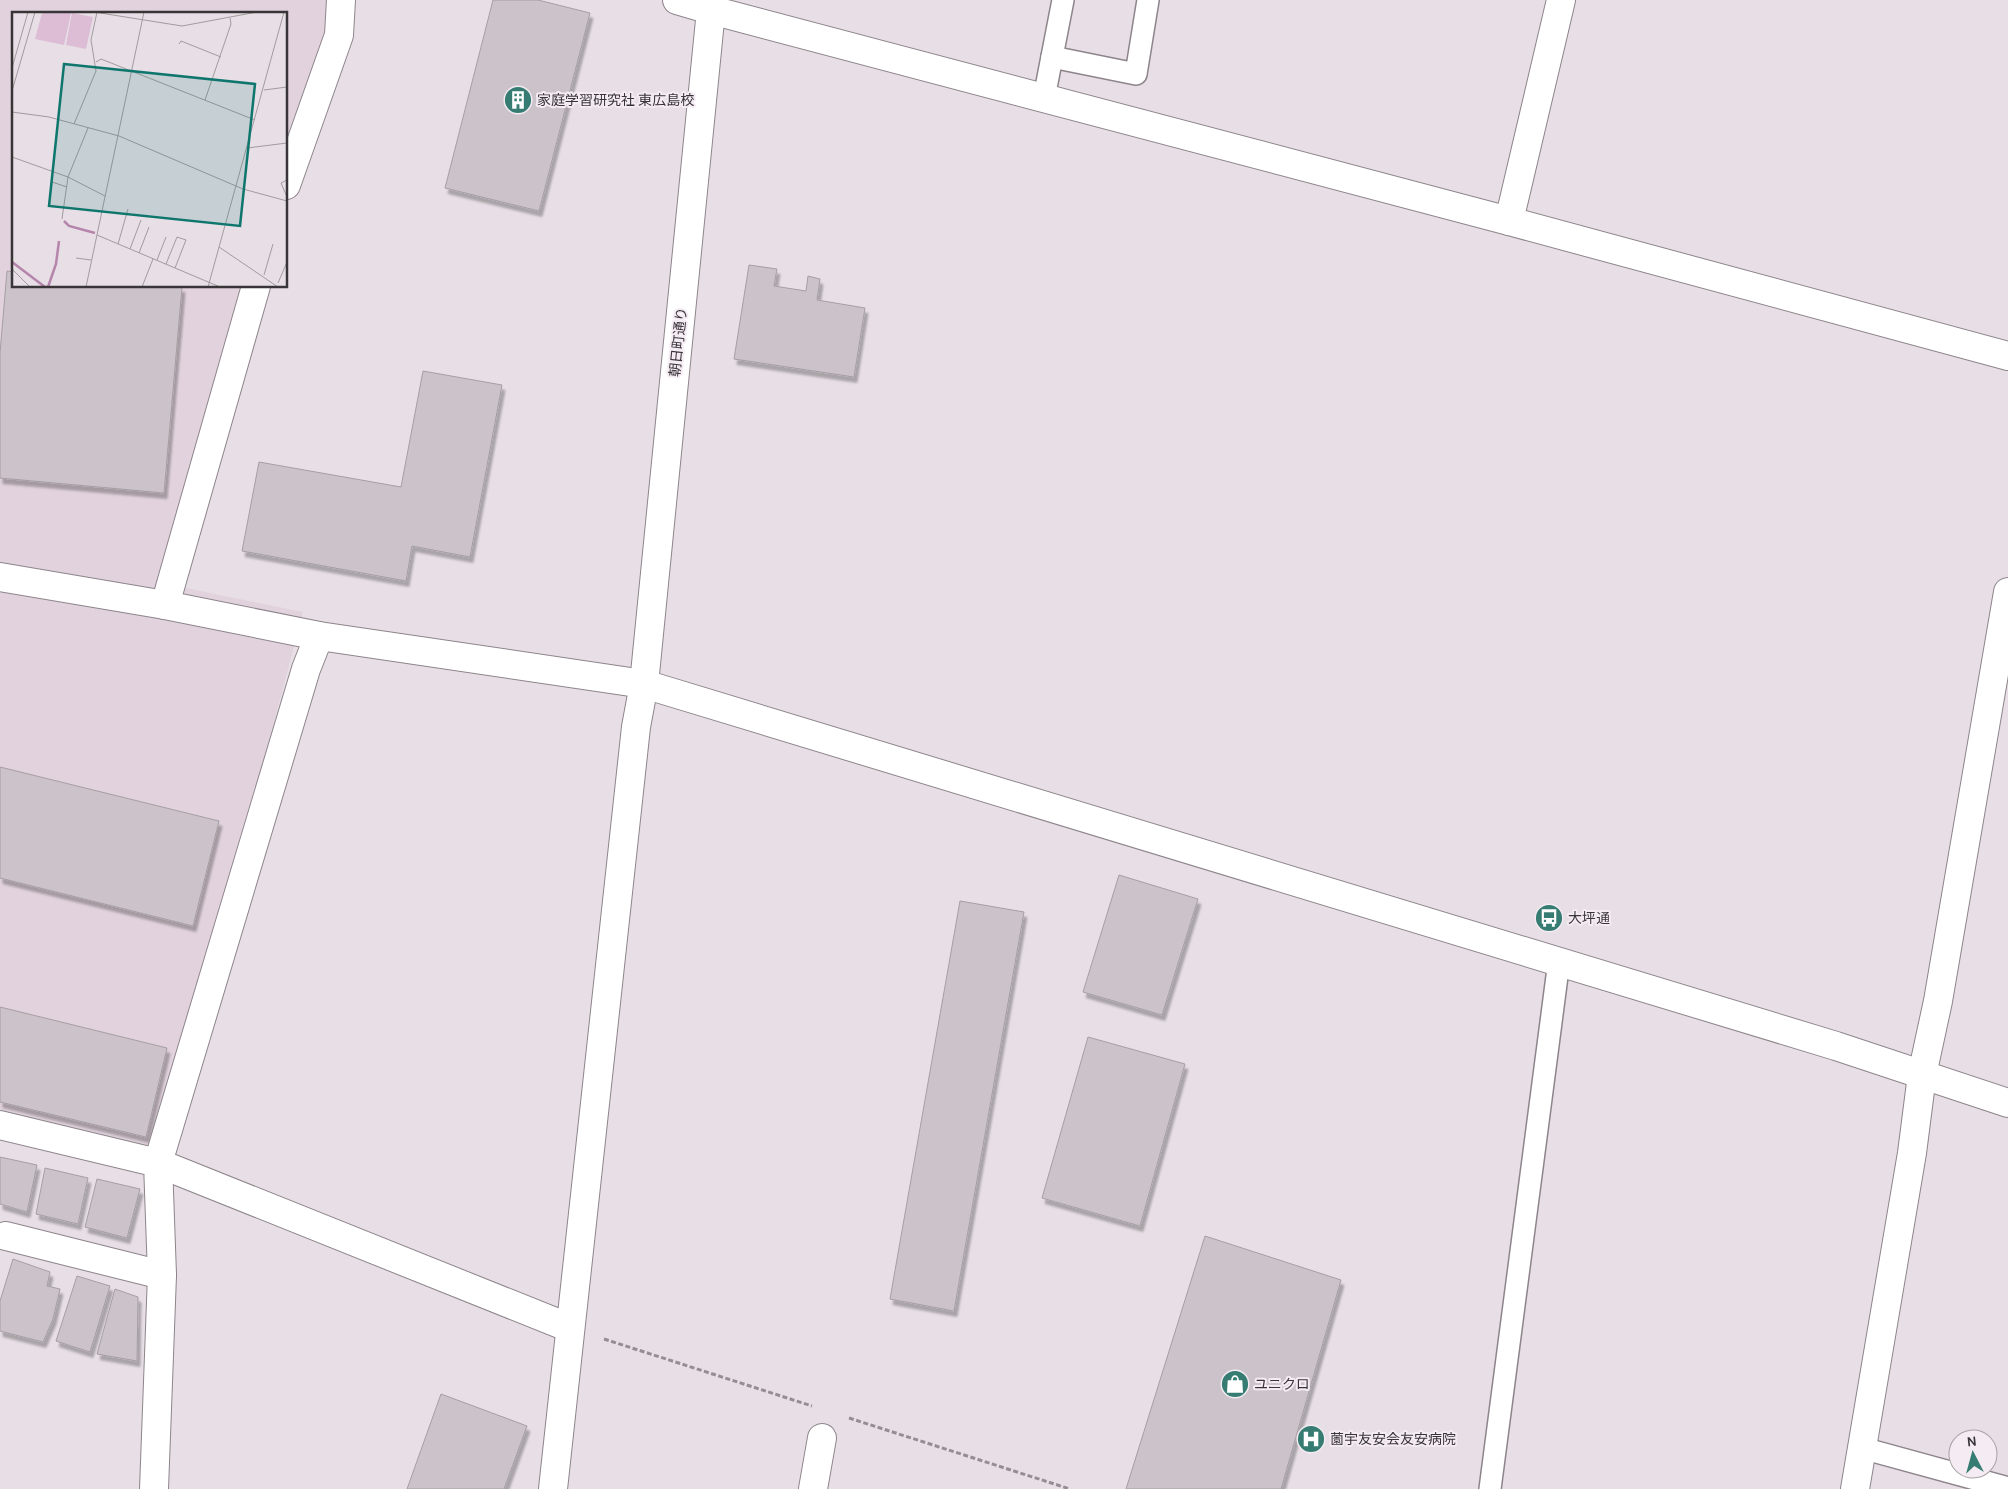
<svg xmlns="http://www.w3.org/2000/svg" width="2008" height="1489" viewBox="0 0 2008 1489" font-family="Karla,'Noto Sans JP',sans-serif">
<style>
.built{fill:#e1d2dd}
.building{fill:#cbc3c9;stroke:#a59ea3;filter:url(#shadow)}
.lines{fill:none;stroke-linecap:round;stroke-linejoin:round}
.service-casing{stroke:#8d858b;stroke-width:24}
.minor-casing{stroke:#8d858b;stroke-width:30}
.tertiary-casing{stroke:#8d858b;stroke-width:30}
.path{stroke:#948e93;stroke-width:3;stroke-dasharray:5 2.5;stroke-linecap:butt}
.service{stroke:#fff;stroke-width:21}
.minor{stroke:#fff;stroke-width:28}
.tertiary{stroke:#fff;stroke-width:28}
.labels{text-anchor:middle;stroke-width:4;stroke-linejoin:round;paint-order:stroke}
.poi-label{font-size:14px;fill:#383437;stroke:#f4ecf2;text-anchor:start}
.street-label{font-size:14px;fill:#383437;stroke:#f4ecf2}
.inset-river{fill:none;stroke:#b585ac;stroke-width:2.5}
.inset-road{fill:none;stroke:#a19b9f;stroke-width:1}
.view{fill:#0f766e;fill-opacity:0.15;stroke:#0f766e;stroke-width:2.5}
.inset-edge{fill:none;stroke:#383437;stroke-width:2.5}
</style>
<defs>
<filter id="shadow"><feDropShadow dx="3" dy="5.5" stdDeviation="1" flood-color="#0004"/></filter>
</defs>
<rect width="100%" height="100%" fill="#e7dfe5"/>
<path class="built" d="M 0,0 L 337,0 L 339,25 L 286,205 L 286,14 L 14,14 L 14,286 L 263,286 L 176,586 L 303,612 L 158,1163 L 0,1125 Z"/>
<g class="building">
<path d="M 493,0 L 538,0 L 590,13 L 539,211 L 445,188 Z"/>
<path d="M 749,265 L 777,269 L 774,286 L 806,291 L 808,276 L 820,279 L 817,300 L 865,308 L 854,377 L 734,359 Z"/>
<path d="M 7,271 L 14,272 L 14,286 L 182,287 L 164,493 L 0,478 L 0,353 Z"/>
<path d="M 423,371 L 502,385 L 470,557 L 412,546 L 406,581 L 242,551 L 259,462 L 401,487 Z"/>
<path d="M 0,767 L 219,821 L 193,926 L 0,878 Z"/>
<path d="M 1119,875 L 1198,899 L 1162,1015 L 1083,992 Z"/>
<path d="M 960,901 L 1024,912 L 954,1311 L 890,1299 Z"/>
<path d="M 0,1007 L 167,1048 L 146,1137 L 0,1102 Z"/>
<path d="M 1088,1037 L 1185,1064 L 1140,1226 L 1042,1198 Z"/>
<path d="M 0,1157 L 37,1165 L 27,1212 L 0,1204 Z"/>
<path d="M 45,1168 L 88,1178 L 78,1224 L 36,1214 Z"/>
<path d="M 97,1179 L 140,1189 L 127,1238 L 85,1227 Z"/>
<path d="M 1205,1236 L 1341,1280 L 1281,1489 L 1126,1489 Z"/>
<path d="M 13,1259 L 50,1272 L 47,1286 L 60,1289 L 53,1319 L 43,1342 L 0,1331 L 0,1301 Z"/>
<path d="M 77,1276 L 110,1286 L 90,1352 L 56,1341 Z"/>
<path d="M 115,1289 L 138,1297 L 137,1361 L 97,1354 Z"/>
<path d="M 441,1394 L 527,1426 L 504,1489 L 407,1489 Z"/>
</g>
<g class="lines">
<defs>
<g id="service">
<path d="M 1052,57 L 1136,74 L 1148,0"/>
<path d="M 1044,98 L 1063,0"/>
<path d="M 1862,1448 L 2008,1488"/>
<path d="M 1490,1489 L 1559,961"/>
</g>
<g id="minor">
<path d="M 677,0 L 711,10 L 1509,221 L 2008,356"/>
<path d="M 286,185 L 339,35 L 341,0"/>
<path d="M 1509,221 L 1561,0"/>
<path d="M 165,605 L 256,286"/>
<path d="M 319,636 L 306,669 L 158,1163 L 570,1328"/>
<path d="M 644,684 L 712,0"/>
<path d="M 0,1125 L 158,1163 L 162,1275 L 154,1489"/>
<path d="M 6,1236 L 162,1275"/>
<path d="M 813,1489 L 822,1438"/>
</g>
<g id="tertiary">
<path d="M 0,577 L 165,605 L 319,636 L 644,684 L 1836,1046 L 2008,1103"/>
<path d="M 553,1489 L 636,727 L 644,684"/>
<path d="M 1855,1489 L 1912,1153 L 1922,1075 L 1938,1001 L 2008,592"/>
</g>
</defs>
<use href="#service" class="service-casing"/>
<use href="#minor" class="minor-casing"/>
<use href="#tertiary" class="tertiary-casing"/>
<g class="path">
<path d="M 604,1339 L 812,1406"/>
<path d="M 849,1418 L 1070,1489"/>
</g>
<use href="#service" class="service"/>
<use href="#minor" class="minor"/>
<use href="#tertiary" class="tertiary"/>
</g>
<defs>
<symbol id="building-disc" viewBox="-11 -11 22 22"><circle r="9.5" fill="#367c73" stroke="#f4ecf2"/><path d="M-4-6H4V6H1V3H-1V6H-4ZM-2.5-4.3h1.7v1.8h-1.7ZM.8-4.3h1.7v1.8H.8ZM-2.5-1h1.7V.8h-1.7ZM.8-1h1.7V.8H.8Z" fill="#fff"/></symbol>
<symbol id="bus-disc" viewBox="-11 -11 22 22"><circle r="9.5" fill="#367c73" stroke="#f4ecf2"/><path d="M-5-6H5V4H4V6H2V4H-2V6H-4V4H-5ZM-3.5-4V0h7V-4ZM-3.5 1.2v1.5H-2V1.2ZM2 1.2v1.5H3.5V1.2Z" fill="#fff"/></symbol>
<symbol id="shop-disc" viewBox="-11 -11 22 22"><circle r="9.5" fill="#367c73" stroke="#f4ecf2"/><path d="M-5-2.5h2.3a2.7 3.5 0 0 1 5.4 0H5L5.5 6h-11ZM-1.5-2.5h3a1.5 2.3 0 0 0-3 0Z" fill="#fff"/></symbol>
<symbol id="hospital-disc" viewBox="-11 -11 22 22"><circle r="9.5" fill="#367c73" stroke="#f4ecf2"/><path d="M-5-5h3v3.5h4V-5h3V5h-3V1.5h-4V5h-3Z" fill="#fff"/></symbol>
</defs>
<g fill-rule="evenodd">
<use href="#building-disc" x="502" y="84" width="32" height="32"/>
<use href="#bus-disc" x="1533" y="902" width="32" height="32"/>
<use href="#shop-disc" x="1219" y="1368" width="32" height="32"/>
<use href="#hospital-disc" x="1295" y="1423" width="32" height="32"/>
</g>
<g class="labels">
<g class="poi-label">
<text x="537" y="105">家庭学習研究社 東広島校</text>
<text x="1568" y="923">大坪通</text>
<text x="1254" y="1389">ユニクロ</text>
<text x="1330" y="1444">薗宇友安会友安病院</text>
</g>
<g class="street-label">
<text transform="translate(678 342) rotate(-84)" y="5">朝日町通り</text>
</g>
</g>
<g transform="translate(12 12)">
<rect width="275" height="275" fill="#e7dfe5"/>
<path d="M 30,1 L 59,1 L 52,33 L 23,27 ZM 60,1 L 81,5 L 74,37 L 54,33 Z" fill="#ddbcd6"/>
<path class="inset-river" d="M 52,209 L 57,214 L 83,221M 0,250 L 33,275M 36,275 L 44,252 L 47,229"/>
<path class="inset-road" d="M 82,0 L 170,14 L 245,0M 167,32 L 169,29 L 209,45M 84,50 L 89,47 L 243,108M 0,56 L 16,0M 252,78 L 275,75M 0,79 L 23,0M 193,88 L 219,12 L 218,6M 0,100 L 37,105 L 107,124 L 231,177 L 275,189M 62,112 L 84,59 L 79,28 L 85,0M 76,116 L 56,165 L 93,184M 235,136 L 275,131M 0,145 L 56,165 L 50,207M 275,168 L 269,171 L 275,185M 40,170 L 55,175M 85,223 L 208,275M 106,232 L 116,197M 207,235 L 266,275M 118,237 L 129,208M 127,241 L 137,215M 64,246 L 79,248M 145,248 L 154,225M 154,252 L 165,225 L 174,228 L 163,256M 0,257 L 18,275M 252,263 L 261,232M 266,271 L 275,250M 74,275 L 132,0M 130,275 L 141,247M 196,275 L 272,0"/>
<path class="view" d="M 52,52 L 243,72 L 228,214 L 37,194 Z"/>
<rect width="275" height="275" class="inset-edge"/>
</g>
<g transform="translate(1973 1454) rotate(354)"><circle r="24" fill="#f4ecf2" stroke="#a9a2a7"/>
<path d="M0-4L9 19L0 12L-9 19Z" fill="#367c73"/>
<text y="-8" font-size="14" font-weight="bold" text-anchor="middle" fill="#383437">N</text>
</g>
</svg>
